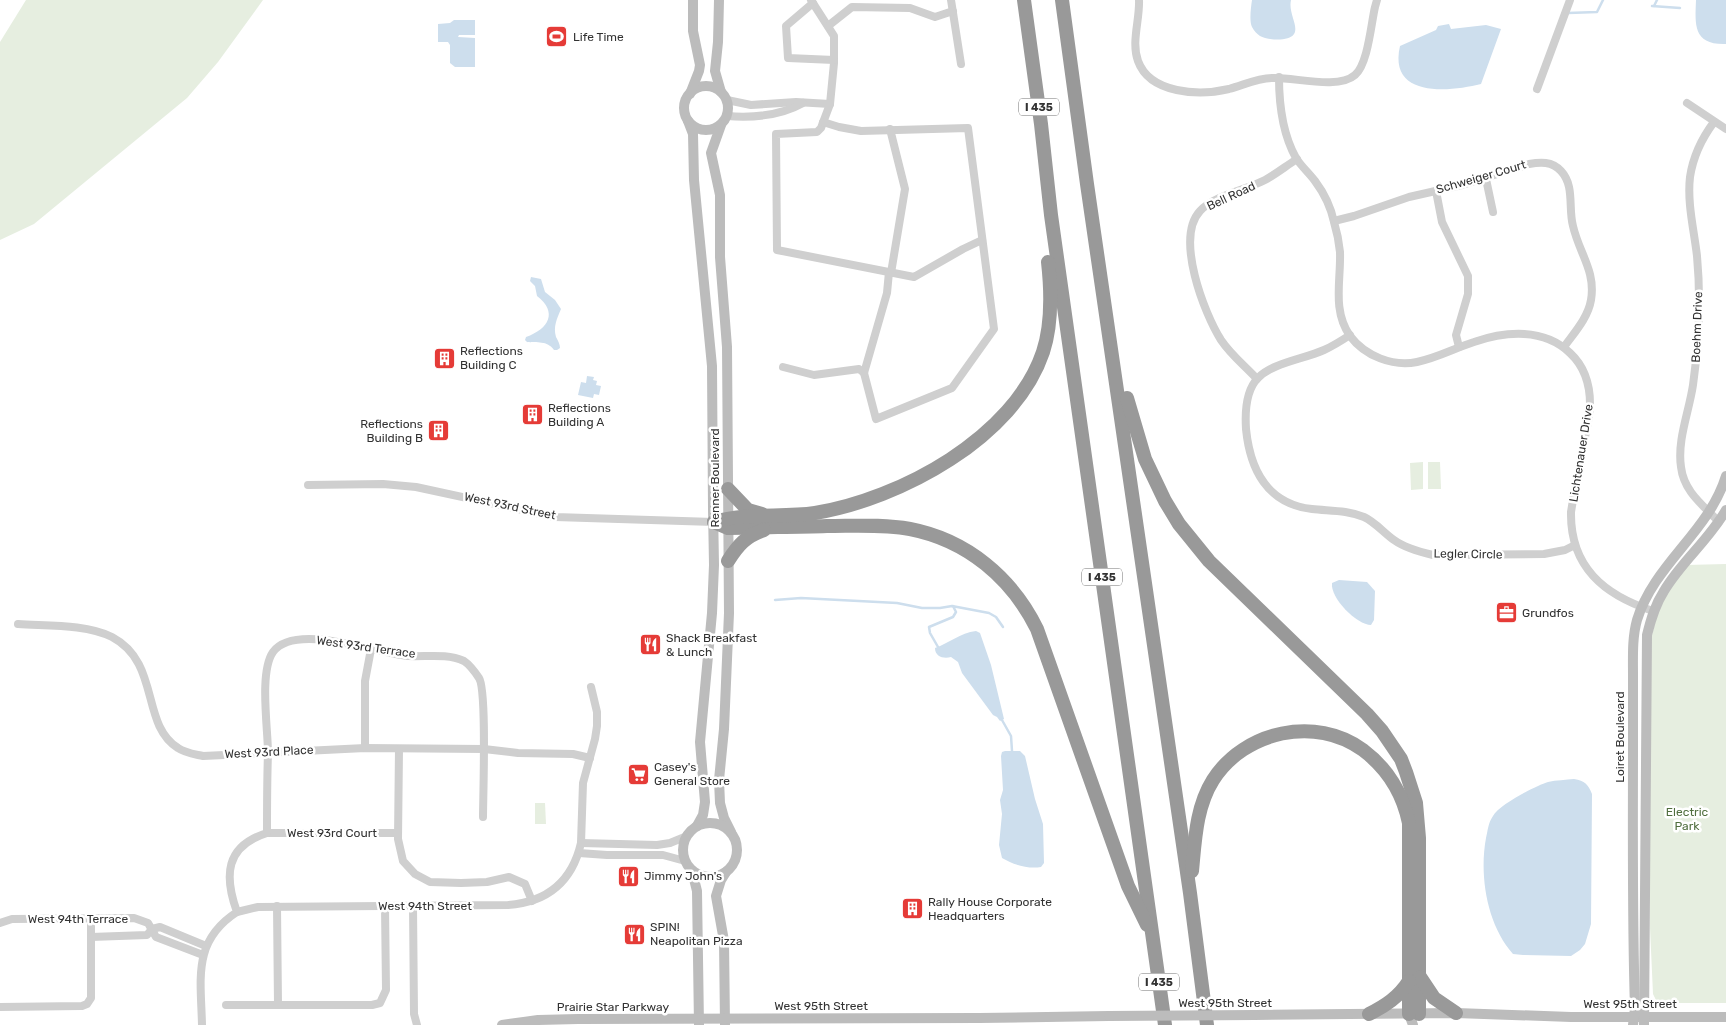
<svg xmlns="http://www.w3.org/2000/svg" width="1726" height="1025" viewBox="0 0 1726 1025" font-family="Rubik,sans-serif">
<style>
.green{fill:#e6eee0}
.water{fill:#cddeed}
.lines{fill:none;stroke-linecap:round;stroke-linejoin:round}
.stream{stroke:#cddeed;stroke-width:2.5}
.street{stroke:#cfcfcf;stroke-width:8}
.secondary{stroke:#bcbcbc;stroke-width:10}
.highway{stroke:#999;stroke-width:14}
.secondary-bridge{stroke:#bcbcbc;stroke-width:10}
.labels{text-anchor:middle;stroke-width:5;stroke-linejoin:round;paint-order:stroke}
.shield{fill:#fff;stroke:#707070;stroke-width:1}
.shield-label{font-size:11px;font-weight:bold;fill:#323232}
.poi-label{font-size:12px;fill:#323232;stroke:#fff;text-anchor:start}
.street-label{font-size:12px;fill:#323232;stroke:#fff}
.park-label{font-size:12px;fill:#506e3e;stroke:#fff}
</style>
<rect width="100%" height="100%" fill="#fff"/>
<g class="green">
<path d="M 26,0 L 263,0 L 218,62 L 187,98 L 34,224 L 0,240 L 0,42 Z"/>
<path d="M 1423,462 L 1423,489 L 1411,490 L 1410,463 Z"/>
<path d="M 1428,462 L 1440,462 L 1441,489 L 1428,489 Z"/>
<path d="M 1726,564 L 1726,1003 L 1669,1003 L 1658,1004 L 1653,994 L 1650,928 L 1648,651 L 1662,595 L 1686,565 Z"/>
<path d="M 535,803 L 545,803 L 546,824 L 535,824 Z"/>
</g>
<g class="water">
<path d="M 1252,0 L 1291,0 C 1288,13 1299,26 1294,34 C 1289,42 1267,40 1260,36 C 1257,34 1254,31 1252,27 C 1249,21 1251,7 1252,0 Z"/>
<path d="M 1696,0 L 1726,0 L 1726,44 C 1693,45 1695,25 1696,0 Z"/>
<path d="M 454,20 L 475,20 L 475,35 L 459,35 L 458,37 L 475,38 L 475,67 L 455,67 L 450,63 L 450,45 L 448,42 L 438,42 L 438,24 L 450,23 Z"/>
<path d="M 1449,24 L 1451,29 L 1486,25 L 1501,29 L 1481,84 C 1449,92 1388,98 1400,46 L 1436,30 L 1438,26 Z"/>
<path d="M 531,277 L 541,279 L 545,292 L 555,300 L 561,309 C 557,319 553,326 556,337 C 558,341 560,344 560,348 L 557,350 L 554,350 C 547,340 537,343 527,342 L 525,340 L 526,337 C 549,329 558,312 537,296 L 535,286 L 530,281 Z"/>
<path d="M 587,376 L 594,377 L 593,380 L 597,381 L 596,385 L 601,386 L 599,395 L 594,394 L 593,398 L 578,395 L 581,382 L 586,383 Z"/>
<path d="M 1339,580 L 1367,582 L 1375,591 L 1374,620 L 1371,625 C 1357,625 1330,598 1332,583 Z"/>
<path d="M 976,631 L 980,633 L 991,665 L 1004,719 L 1000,721 L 997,717 L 993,715 L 962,673 L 958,662 L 951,657 C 944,659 935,657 935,648 C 949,643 960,633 976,631 Z"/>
<path d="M 1005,751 L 1020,751 L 1025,756 L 1035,799 L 1043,824 L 1044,863 L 1041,867 C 1028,869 1014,865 1002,858 L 999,845 L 1002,814 L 1000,800 L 1003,790 L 1001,756 L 1002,752 Z"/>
<path d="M 1574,779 C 1585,781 1588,784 1592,794 L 1591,924 L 1585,944 L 1580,950 L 1571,956 L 1523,955 L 1513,954 C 1487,925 1479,876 1486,838 C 1488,830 1488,823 1493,816 C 1499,805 1535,786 1548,782 C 1556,780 1566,780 1574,779 Z"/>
</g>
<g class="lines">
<g class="stream">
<path d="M 1652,6 L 1680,8"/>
<path d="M 1654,6 L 1657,0"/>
<path d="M 1568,13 L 1597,12 L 1603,0"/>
<path d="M 775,600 L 801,598 L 897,603 L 922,608 L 940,608 L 952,606 L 989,613 L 996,617 L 1003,627"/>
<path d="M 938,647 L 930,633 L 929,627 L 953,617 L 956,612 L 953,606"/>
<path d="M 1002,720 L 1011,736 L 1012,751"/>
</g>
<g class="street">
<path d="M 811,0 L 834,36 L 834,63 L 830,104 L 821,128 L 817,132 L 776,134 L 777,250 L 914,277 L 963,249 L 982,240"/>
<path d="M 951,0 L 961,64"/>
<path d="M 1139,0 C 1140,19 1131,42 1138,61 C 1150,94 1199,96 1229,89 C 1244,85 1257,78 1273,78 C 1294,77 1338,90 1355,75 C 1368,64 1371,24 1375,7 L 1377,0"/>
<path d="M 813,3 L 786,26 L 788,58 L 834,60"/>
<path d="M 828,26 L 852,7 L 910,8 L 935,17 L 953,11"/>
<path d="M 1279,77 C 1279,105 1282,133 1296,158 C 1301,166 1309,173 1315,181 C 1324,193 1331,208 1334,222 C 1337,232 1339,242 1340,252 C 1341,281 1332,310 1350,336 C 1365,356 1393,367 1417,362 C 1437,358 1455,348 1474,342 C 1506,331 1544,328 1570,353 C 1584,366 1590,385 1590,404 C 1590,415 1587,426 1585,437 C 1580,462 1575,487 1571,512 C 1570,567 1604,595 1653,611"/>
<path d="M 1537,89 L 1570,0"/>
<path d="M 727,100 L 751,105 L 796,102 L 830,104"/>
<path d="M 1687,103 L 1726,129"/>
<path d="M 727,116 C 753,118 780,116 803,103"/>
<path d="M 823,122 L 839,127 L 861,131 L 968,128 L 994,329 L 952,388 L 876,419 L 864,373 L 887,293 L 889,272"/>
<path d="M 1714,122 C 1702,138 1693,157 1690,177 C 1687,203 1694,230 1697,256 C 1701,299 1699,342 1693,385 C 1689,412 1677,440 1681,467 C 1684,492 1703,505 1719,522"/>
<path d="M 890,129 L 905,189 L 891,273"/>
<path d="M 1486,179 L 1493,212"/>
<path d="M 1436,191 L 1442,222 L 1468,276 L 1468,294 L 1456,335 L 1459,347"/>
<path d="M 1334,221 L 1354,216 L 1409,197 L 1462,185 L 1529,164 C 1540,162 1552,161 1561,171 C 1575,186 1568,208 1573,226 C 1579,253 1596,271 1591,300 C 1588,318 1574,333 1564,347"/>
<path d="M 1350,335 C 1341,341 1333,346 1324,350 C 1304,359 1272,363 1258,378 C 1246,390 1245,413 1246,429 C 1250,469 1267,504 1312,509 C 1330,511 1347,510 1364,517 C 1375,522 1384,533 1394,540 C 1405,548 1420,552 1433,555 L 1544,554 L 1565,550 L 1575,545"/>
<path d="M 783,367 L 814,375 L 859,369 L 864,373"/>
<path d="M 1257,379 C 1245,366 1231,355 1221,340 C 1204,313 1175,238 1200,211 C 1215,195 1246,190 1265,180 C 1276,174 1286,166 1297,159"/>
<path d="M 308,485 L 383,484 L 416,487 L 555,517 L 714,522"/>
<path d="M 18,624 C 47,626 86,624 112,637 C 161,663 140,724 178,748 C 185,753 194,754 203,756 L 365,748 L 484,749 L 518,753 L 573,754 L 590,758"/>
<path d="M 365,748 L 365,681 L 371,649"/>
<path d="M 399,749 L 398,839 L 403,861 L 415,874 L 430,882 L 461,883 L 487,882 L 509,877 L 525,884 L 532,901"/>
<path d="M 267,833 L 398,833"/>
<path d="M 581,843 L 657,845 L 670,843 L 687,836"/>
<path d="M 579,853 L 607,855 L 663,855 L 685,861"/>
<path d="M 277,906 L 278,1005"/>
<path d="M 413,906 L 414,1014 L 417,1025"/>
<path d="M 237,912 L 258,907 L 508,905 C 547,902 572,882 581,843 L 583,783 L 595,739 L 597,726 L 597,712 L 591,687"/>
<path d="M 0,923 L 12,919 L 134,918 L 148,923 L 156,937 L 203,955"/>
<path d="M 91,937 L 147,935 L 152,929 L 160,927 L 206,946"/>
<path d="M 226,1005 L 372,1005 L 380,1003 L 386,990 L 385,906"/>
<path d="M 0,1007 L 82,1006 L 87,1004 L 91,998 L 91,919"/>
<path d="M 202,1025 C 201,979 192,941 237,912 C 224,876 225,846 267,833 C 267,806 267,780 268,753 C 268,729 259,672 273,652 C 295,622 376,653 408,656 C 427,657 446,653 464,661 C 470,665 475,672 479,678 C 487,690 483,796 483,817"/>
</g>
<g class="secondary">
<path d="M 719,0 L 718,42 L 715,71 L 721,92"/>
<circle cx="706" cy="108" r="22"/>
<path d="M 690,94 L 699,71 L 700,65 L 693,31 L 693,0"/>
<path d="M 688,121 L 693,134 L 694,180 L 712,366 L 713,509 L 714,565 L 712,613 L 700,742 L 705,802 L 703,815 L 697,826"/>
<path d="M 721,125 L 711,153 L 720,195 L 720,257 L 727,347 L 729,613 L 724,729 L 719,780 L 720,803 L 724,818 L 731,832"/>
<circle cx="710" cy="850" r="27"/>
<path d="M 692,871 L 697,891 L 699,1025"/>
<path d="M 1409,1014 L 1413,1025"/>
<path d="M 1255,1015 L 1456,1013 L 1571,1017 L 1726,1017"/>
<path d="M 725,1024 L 724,941 L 716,896 L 721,880 L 726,872"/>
<path d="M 502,1025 L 538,1020 L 578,1019 L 979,1018 L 1109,1016"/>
<path d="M 1633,1025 L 1635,1008 C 1632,919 1633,829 1633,740 C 1633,719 1633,697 1633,676 C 1633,657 1632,638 1637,620 C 1654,564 1709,532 1726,476"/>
<path d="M 1644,1025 L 1647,635 C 1651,619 1655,605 1664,591 C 1681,562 1709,540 1726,510"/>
</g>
<g class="highway">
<path d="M 1024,0 L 1041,124 L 1051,215 L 1165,1025"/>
<path d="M 1062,0 L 1087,184 L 1190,893 L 1207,1025"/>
<path d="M 1127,398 L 1145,459 L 1165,501 L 1179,524 L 1209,561 L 1367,714 L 1382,731 L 1401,759 L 1406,772 L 1416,803 L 1419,838 L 1419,1014"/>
<path d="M 728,489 L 748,510 L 762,514"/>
<path d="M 714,522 L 728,528 C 761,527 794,527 827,526 C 854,526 883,524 910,529 C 967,540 1012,578 1037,629 L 1128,886 L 1147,925"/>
<path d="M 714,522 C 746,512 781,518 815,513 C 900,499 1014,438 1043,352 C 1052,325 1051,289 1048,262"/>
<path d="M 728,561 C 738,545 746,536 764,530"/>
<path d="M 1192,871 C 1195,840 1196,807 1213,780 C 1244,731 1316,715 1363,750 C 1387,768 1403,794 1409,823 L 1409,1014"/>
<path d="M 1420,977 L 1434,998 L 1456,1013"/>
<path d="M 1369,1014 C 1385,1006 1399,997 1409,981"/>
</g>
<path class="secondary-bridge" d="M 1109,1016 L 1255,1015"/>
</g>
<defs>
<symbol id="stadium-square" viewBox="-11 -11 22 22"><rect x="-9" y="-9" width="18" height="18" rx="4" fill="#e53b37" stroke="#fff"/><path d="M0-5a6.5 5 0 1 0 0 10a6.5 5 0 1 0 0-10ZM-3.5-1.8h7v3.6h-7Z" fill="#fff"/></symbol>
<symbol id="building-square" viewBox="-11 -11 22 22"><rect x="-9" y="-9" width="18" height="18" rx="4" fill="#e53b37" stroke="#fff"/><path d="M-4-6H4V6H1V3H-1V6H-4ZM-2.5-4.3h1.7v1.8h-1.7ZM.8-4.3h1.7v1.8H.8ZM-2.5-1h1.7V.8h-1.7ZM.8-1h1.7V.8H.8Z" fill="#fff"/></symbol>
<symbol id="office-square" viewBox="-11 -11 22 22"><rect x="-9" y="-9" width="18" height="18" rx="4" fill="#e53b37" stroke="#fff"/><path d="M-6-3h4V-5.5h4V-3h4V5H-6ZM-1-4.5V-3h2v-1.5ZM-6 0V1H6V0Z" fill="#fff"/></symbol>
<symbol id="restaurant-square" viewBox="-11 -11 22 22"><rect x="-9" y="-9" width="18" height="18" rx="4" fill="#e53b37" stroke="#fff"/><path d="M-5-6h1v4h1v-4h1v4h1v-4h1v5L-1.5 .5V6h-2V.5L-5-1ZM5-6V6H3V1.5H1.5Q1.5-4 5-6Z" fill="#fff"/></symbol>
<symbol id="supermarket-square" viewBox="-11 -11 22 22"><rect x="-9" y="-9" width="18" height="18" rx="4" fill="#e53b37" stroke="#fff"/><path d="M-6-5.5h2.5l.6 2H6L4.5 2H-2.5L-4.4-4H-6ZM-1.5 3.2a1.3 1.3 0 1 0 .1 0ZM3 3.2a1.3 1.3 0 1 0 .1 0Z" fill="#fff"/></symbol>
</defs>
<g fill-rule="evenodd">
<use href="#stadium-square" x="544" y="24" width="25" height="25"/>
<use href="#building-square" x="432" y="346" width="25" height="25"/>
<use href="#building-square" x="520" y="402" width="25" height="25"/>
<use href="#building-square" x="426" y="418" width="25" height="25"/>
<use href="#office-square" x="1494" y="600" width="25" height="25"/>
<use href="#restaurant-square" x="638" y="632" width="25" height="25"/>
<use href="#supermarket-square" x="626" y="762" width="25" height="25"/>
<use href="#restaurant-square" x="616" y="864" width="25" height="25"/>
<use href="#building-square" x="900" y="896" width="25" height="25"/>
<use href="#restaurant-square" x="622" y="922" width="25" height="25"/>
</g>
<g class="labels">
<g class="shield">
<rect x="1019" y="98.5" width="40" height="17" rx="4"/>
<rect x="1082" y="568.5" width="40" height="17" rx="4"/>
<rect x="1139" y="973.5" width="40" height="17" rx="4"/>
</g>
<g class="shield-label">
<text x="1039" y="111">I 435</text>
<text x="1102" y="581">I 435</text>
<text x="1159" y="986">I 435</text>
</g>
<g class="poi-label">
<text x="573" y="41">Life Time</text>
<text x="460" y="355">Reflections<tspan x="460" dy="14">Building C</tspan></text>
<text x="548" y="412">Reflections<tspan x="548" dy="14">Building A</tspan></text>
<text x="423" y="428" text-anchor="end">Reflections<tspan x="423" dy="14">Building B</tspan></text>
<text x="1522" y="617">Grundfos</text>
<text x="666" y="642">Shack Breakfast<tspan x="666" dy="14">&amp; Lunch</tspan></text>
<text x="654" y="771">Casey's<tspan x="654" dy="14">General Store</tspan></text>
<text x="644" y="880">Jimmy John's</text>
<text x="928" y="906">Rally House Corporate<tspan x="928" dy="14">Headquarters</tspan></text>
<text x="650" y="931">SPIN!<tspan x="650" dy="14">Neapolitan Pizza</tspan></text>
</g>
<g class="street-label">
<text transform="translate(1481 177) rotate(-16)" y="4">Schweiger Court</text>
<text transform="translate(1231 196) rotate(-25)" y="4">Bell Road</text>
<text transform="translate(1697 327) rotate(-88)" y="4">Boehm Drive</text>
<text transform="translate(1581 453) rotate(-81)" y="4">Lichtenauer Drive</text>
<text transform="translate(715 478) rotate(-90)" y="4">Renner Boulevard</text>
<text transform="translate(510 506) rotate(12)" y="4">West 93rd Street</text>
<text transform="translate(1468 554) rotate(1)" y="4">Legler Circle</text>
<text transform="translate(366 647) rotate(8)" y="4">West 93rd Terrace</text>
<text transform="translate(1620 737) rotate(-90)" y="4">Loiret Boulevard</text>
<text transform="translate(269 752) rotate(-3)" y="4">West 93rd Place</text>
<text x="332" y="837">West 93rd Court</text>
<text x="425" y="910">West 94th Street</text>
<text x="78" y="923">West 94th Terrace</text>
<text x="1225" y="1007">West 95th Street</text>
<text x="1630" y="1008">West 95th Street</text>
<text x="821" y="1010">West 95th Street</text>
<text x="613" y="1011">Prairie Star Parkway</text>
</g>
<g class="park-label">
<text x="1687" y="816">Electric<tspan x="1687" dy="14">Park</tspan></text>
</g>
</g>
</svg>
